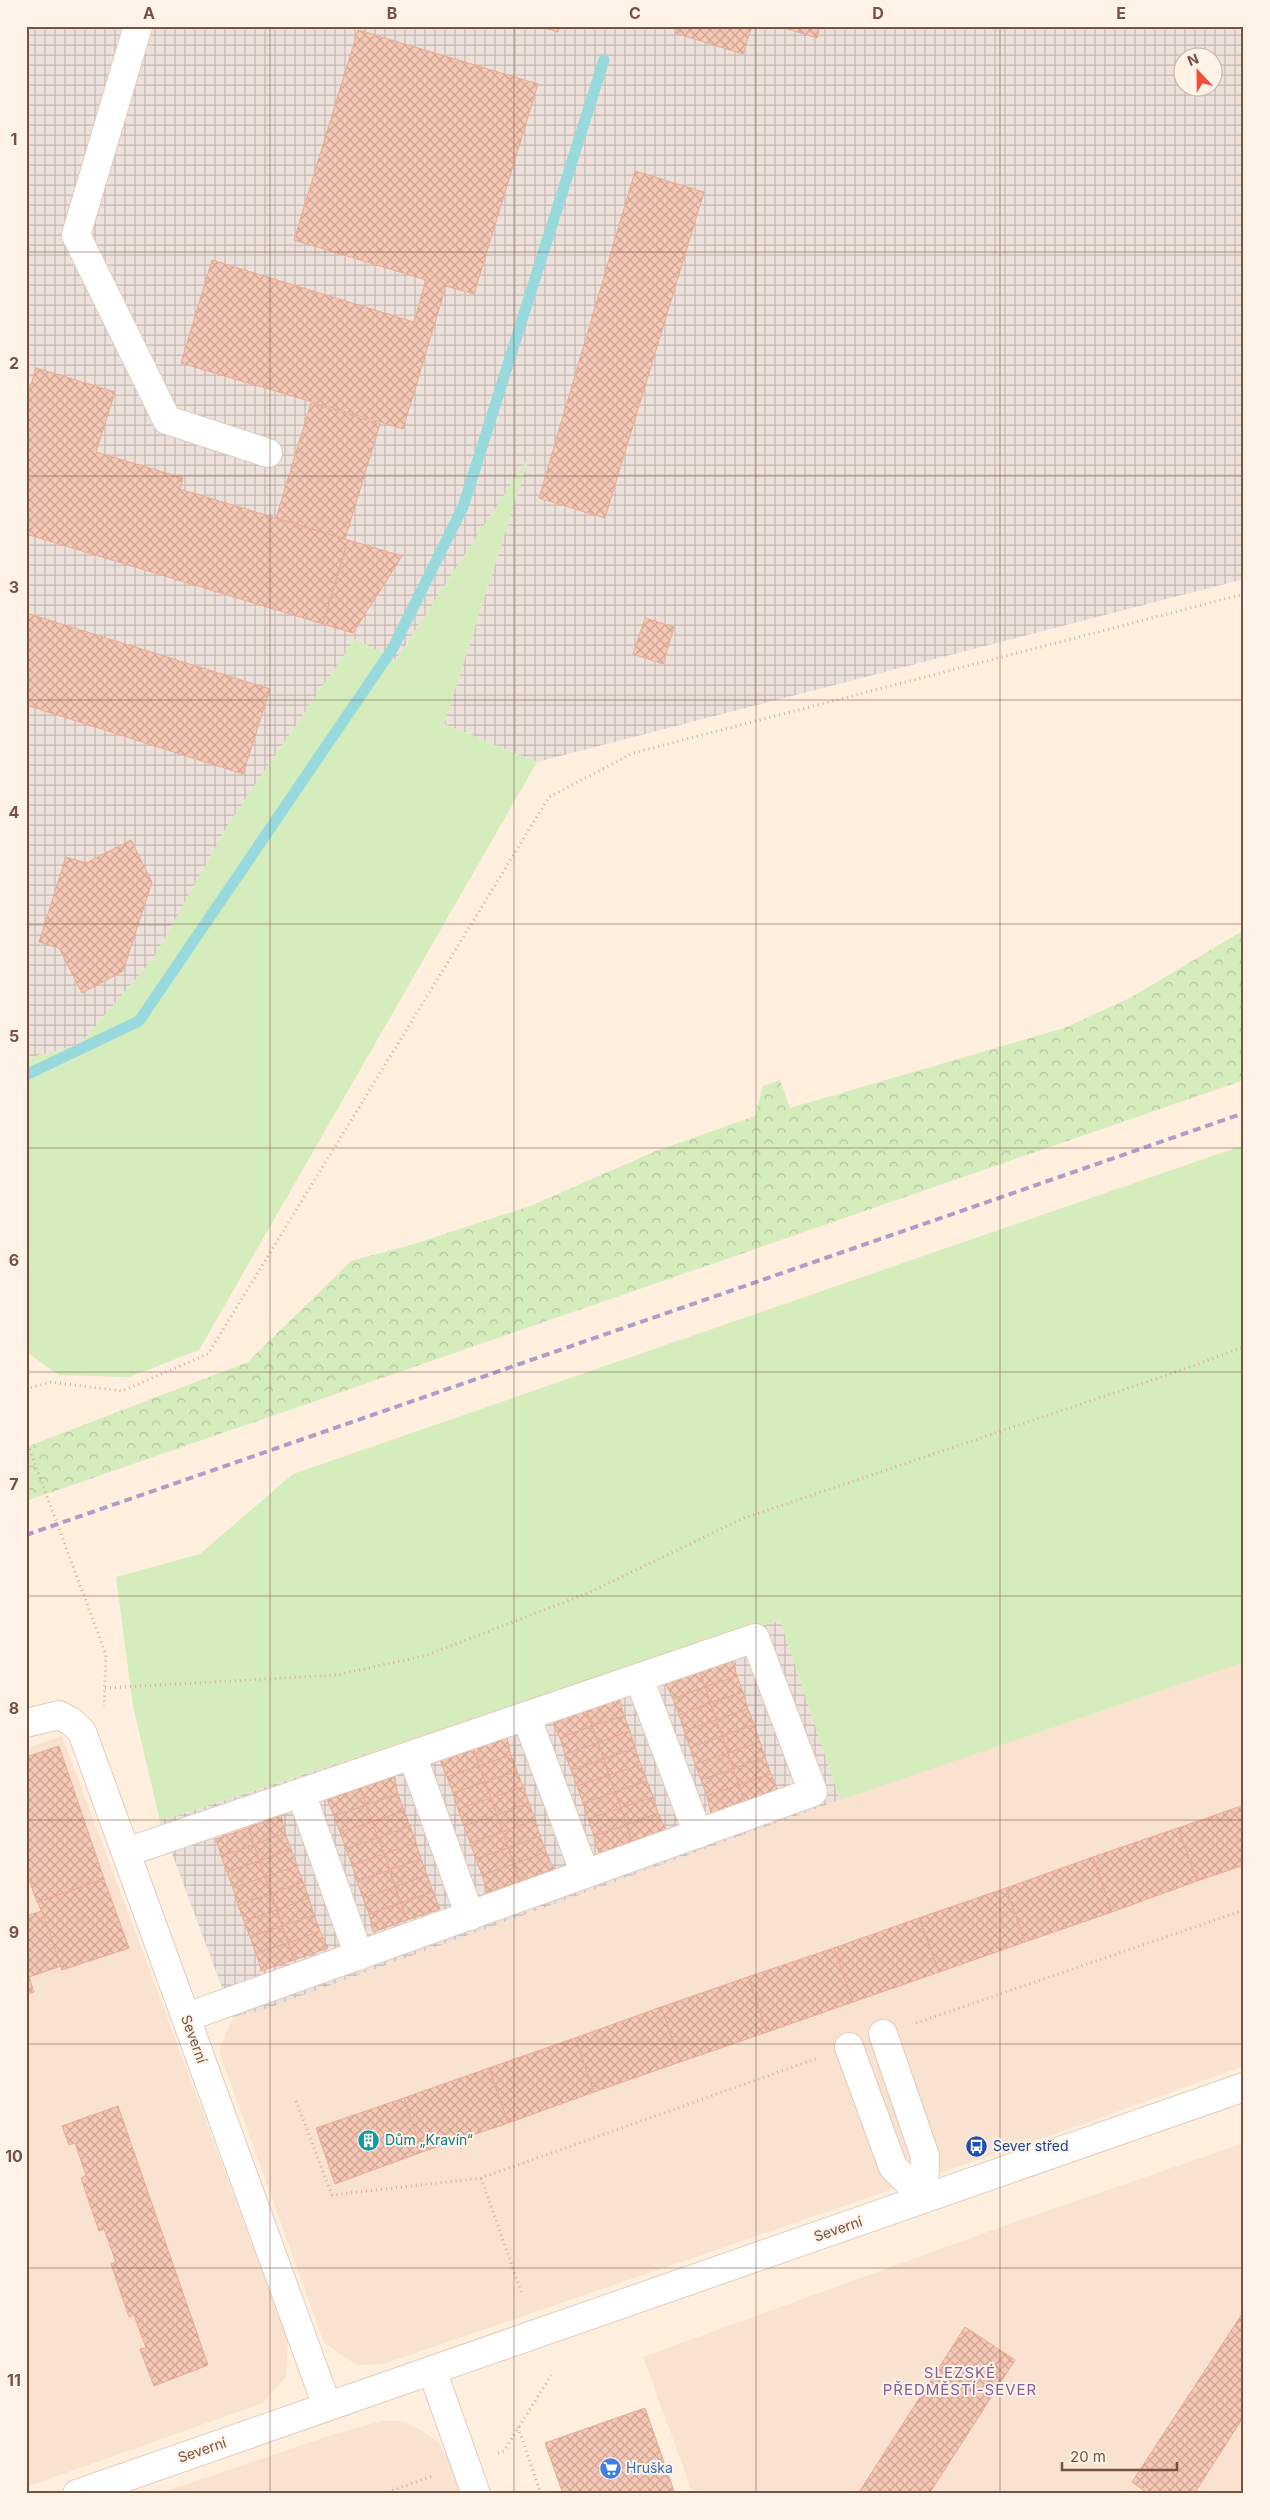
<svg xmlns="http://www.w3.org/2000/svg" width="1270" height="2520" viewBox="0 0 1270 2520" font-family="Inter,sans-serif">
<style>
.residential{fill:#f9e2cf}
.industrial{fill:url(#industrial-grid);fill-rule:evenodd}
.forest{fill:url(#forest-crowns)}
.green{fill:#d5edbc}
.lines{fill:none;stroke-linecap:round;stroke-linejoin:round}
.stream{stroke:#97d9dc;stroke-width:11}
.building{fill:url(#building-cross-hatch);stroke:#ebaa92}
.minor-casing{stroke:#e5cbbd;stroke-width:30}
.path{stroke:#dbaa97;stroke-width:3;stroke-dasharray:1 4;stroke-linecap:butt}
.minor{stroke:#fff;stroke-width:28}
.rail{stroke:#af9dc8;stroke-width:4;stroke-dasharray:8 5;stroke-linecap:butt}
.grid{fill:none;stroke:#775144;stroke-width:1;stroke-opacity:0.55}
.labels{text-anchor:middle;stroke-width:4;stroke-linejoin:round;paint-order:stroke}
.street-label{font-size:14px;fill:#775144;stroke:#fff3e7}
.culture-label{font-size:14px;fill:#0d838f;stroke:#fff3e7;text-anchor:start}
.transit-label{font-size:14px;fill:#164399;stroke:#fff3e7;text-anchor:start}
.shop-label{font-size:14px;fill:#366cbe;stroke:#fff3e7;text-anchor:start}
.neighbourhood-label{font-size:15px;letter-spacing:1px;fill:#805f9b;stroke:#fff3e7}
.neatline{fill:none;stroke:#775144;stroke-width:2}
.grid-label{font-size:16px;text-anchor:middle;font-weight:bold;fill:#775144}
</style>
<defs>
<pattern id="industrial-grid" width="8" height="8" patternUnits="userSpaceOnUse" patternTransform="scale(1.25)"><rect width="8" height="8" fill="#ece1db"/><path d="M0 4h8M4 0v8" fill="none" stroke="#c4b9b3"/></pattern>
<pattern id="forest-crowns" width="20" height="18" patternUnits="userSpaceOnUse" patternTransform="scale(1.25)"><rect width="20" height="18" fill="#d5edbc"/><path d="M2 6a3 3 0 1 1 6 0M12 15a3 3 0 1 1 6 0" fill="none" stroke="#b2c29a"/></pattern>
<pattern id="building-cross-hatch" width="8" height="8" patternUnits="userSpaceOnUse" patternTransform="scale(1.25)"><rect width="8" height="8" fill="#f6c7b4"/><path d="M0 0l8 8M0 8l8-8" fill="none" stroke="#cca494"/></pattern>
</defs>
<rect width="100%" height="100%" fill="#feefdf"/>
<g class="residential">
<path d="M 1244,1659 L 1244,2066 L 1057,2133 L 383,2364 L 357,2365 L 324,2343 L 219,2051 L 233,2017 L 265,2009 L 840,1800 Z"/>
<path d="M 62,1736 L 288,2340 L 286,2377 L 263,2403 L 26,2487 L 26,1749 Z"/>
<path d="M 1244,2143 L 1244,2494 L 693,2494 L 643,2357 L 1004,2226 Z"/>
<path d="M 382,2421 L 401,2421 L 419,2429 L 438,2442 L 451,2463 L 461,2494 L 158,2494 L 329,2436 Z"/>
</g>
<g class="industrial">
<path d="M 26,26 L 1244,26 L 1244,579 L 537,762 L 444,724 L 529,457 L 396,660 L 355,639 L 231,820 L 153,959 L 80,1044 L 26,1059 ZM 1182,58 L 1212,58 L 1212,88 L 1182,88 Z"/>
<path d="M 780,1620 L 840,1800 L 265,2009 L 233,2017 L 160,1821 Z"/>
</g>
<path class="forest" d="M 1244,930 L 1244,1080 L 26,1501 L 26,1447 L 248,1362 L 351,1261 L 414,1244 L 530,1206 L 656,1151 L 755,1116 L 763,1086 L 780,1080 L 790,1108 L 1064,1028 L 1130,998 Z"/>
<g class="green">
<path d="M 530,455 L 444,724 L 537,762 L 199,1350 L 129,1377 L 59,1375 L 26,1352 L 26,1059 L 80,1044 L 153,959 L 231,820 L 355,639 L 396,660 Z"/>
<path d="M 1244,1145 L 1244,1662 L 840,1800 L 780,1620 L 160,1821 L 133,1706 L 116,1577 L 200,1554 L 293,1474 Z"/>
</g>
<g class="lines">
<path class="stream" d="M 26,1075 L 139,1021 L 393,648 L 463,507 L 604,60"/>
</g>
<g class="building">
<path d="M 539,26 L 560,26 L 558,32 Z"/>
<path d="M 677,26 L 752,26 L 743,54 L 675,33 Z"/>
<path d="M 778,26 L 820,26 L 817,38 Z"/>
<path d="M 358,30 L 538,84 L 474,294 L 446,286 L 403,429 L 181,363 L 212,260 L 414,322 L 426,280 L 294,240 Z"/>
<path d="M 635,171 L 704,192 L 605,518 L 539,498 Z"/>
<path d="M 36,368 L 115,392 L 96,452 L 183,478 L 180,489 L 348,540 L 323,624 L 26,534 L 26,401 Z"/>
<path d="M 311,403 L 380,424 L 345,539 L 276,518 Z"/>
<path d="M 348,540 L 402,556 L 353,633 L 323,624 Z"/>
<path d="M 26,613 L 270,689 L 243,774 L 26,705 Z"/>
<path d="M 645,618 L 674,627 L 663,664 L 633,654 Z"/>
<path d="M 131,840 L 152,882 L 123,971 L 82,993 L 59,948 L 39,942 L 66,857 L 86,863 Z"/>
<path d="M 732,1660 L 737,1676 L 705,1687 L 699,1670 Z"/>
<path d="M 699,1670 L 705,1687 L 673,1699 L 665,1682 Z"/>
<path d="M 737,1676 L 743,1692 L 710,1703 L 705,1687 Z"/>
<path d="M 705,1687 L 710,1703 L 679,1715 L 673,1699 Z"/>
<path d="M 743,1692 L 748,1709 L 716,1720 L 710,1703 Z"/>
<path d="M 619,1697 L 624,1716 L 592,1726 L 586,1710 Z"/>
<path d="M 710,1703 L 716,1720 L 684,1731 L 679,1715 Z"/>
<path d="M 748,1709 L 754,1725 L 722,1736 L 716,1720 Z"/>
<path d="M 586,1710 L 592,1726 L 560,1738 L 552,1721 Z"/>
<path d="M 624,1716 L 630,1731 L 598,1743 L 592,1726 Z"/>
<path d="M 716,1720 L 722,1736 L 690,1748 L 684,1731 Z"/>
<path d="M 754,1725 L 760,1742 L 728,1753 L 722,1736 Z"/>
<path d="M 592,1726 L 598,1743 L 565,1754 L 560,1738 Z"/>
<path d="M 630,1731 L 635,1748 L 604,1759 L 598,1743 Z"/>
<path d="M 722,1736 L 728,1753 L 695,1764 L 690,1748 Z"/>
<path d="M 507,1737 L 511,1755 L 479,1766 L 473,1748 Z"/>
<path d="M 760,1742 L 765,1757 L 733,1769 L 728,1753 Z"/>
<path d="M 598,1743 L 604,1759 L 571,1770 L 565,1754 Z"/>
<path d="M 59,1746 L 104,1879 L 37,1902 L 26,1871 L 26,1757 Z"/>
<path d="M 473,1748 L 479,1766 L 447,1777 L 440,1760 Z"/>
<path d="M 635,1748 L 641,1765 L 609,1775 L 604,1759 Z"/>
<path d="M 728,1753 L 733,1769 L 701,1780 L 695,1764 Z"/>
<path d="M 511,1755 L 517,1771 L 485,1782 L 479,1766 Z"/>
<path d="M 765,1757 L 771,1774 L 739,1785 L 733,1769 Z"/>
<path d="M 604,1759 L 609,1775 L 577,1786 L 571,1770 Z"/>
<path d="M 641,1765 L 647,1781 L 615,1792 L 609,1775 Z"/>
<path d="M 479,1766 L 485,1782 L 453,1793 L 447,1777 Z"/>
<path d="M 733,1769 L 739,1785 L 707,1796 L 701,1780 Z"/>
<path d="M 517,1771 L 523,1787 L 491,1798 L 485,1782 Z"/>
<path d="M 771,1774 L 778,1791 L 745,1802 L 739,1785 Z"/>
<path d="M 609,1775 L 615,1792 L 583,1803 L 577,1786 Z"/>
<path d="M 394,1776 L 398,1794 L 366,1805 L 361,1788 Z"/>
<path d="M 647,1781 L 653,1797 L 621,1808 L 615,1792 Z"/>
<path d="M 485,1782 L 491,1798 L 458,1809 L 453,1793 Z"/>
<path d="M 739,1785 L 745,1802 L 711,1814 L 707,1796 Z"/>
<path d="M 523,1787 L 529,1803 L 497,1815 L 491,1798 Z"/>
<path d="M 361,1788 L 366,1805 L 334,1816 L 327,1800 Z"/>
<path d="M 615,1792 L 621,1808 L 588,1819 L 583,1803 Z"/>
<path d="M 398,1794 L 404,1811 L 372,1822 L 366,1805 Z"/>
<path d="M 653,1797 L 658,1813 L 626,1825 L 621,1808 Z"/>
<path d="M 491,1798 L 497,1815 L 464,1826 L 458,1809 Z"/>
<path d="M 529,1803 L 535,1820 L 503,1832 L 497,1815 Z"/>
<path d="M 366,1805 L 372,1822 L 340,1832 L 334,1816 Z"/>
<path d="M 1244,1805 L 1244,1865 L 1197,1881 L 1178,1828 Z"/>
<path d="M 621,1808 L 626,1825 L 594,1836 L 588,1819 Z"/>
<path d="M 404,1811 L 410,1826 L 378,1838 L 372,1822 Z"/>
<path d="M 658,1813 L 666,1830 L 632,1841 L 626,1825 Z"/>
<path d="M 281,1815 L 285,1833 L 254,1845 L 248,1828 Z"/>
<path d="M 497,1815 L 503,1832 L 470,1843 L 464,1826 Z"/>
<path d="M 535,1820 L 540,1836 L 508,1848 L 503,1832 Z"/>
<path d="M 372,1822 L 378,1838 L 346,1849 L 340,1832 Z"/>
<path d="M 626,1825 L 632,1841 L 599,1854 L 594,1836 Z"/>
<path d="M 410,1826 L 416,1843 L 384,1854 L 378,1838 Z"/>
<path d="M 248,1828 L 254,1845 L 221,1856 L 216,1839 Z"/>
<path d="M 1178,1828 L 1197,1881 L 1112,1912 L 1093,1857 Z"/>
<path d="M 503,1832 L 508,1848 L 476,1859 L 470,1843 Z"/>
<path d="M 285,1833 L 291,1849 L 259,1861 L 254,1845 Z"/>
<path d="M 540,1836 L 546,1852 L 514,1864 L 508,1848 Z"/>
<path d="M 378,1838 L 384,1854 L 352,1865 L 346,1849 Z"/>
<path d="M 416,1843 L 421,1859 L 390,1870 L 384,1854 Z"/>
<path d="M 254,1845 L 259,1861 L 227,1872 L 221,1856 Z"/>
<path d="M 508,1848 L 514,1864 L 482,1875 L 476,1859 Z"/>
<path d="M 291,1849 L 297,1866 L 265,1877 L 259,1861 Z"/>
<path d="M 546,1852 L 554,1869 L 520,1881 L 514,1864 Z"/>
<path d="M 384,1854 L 390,1870 L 357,1881 L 352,1865 Z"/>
<path d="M 1093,1857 L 1112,1912 L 1025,1942 L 1006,1888 Z"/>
<path d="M 421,1859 L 427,1875 L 395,1887 L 390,1870 Z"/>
<path d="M 259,1861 L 265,1877 L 233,1888 L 227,1872 Z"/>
<path d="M 514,1864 L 520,1881 L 486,1893 L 487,1891 L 482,1875 Z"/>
<path d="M 297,1866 L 303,1882 L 271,1894 L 265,1877 Z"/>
<path d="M 390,1870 L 395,1887 L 363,1898 L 357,1881 Z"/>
<path d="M 427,1875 L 433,1892 L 401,1903 L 395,1887 Z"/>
<path d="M 265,1877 L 271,1894 L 238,1905 L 233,1888 Z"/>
<path d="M 104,1879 L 129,1948 L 62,1970 L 38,1902 Z"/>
<path d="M 303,1882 L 309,1898 L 277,1910 L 271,1894 Z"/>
<path d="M 395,1887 L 401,1903 L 369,1914 L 363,1898 Z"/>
<path d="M 1006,1888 L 1025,1942 L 939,1972 L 919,1918 Z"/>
<path d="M 433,1892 L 440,1909 L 407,1920 L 401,1903 Z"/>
<path d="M 271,1894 L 277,1910 L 244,1921 L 238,1905 Z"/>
<path d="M 309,1898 L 314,1915 L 282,1926 L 277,1910 Z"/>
<path d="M 401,1903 L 407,1920 L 373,1932 L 369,1914 Z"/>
<path d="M 277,1910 L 282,1926 L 250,1937 L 244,1921 Z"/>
<path d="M 42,1911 L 61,1966 L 29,1977 L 34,1992 L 26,1995 L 26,1916 Z"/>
<path d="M 314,1915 L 320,1931 L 288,1943 L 282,1926 Z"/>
<path d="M 919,1918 L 939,1972 L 853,2002 L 834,1948 Z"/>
<path d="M 282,1926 L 288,1943 L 256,1953 L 250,1937 Z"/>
<path d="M 320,1931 L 328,1948 L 294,1960 L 288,1943 Z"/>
<path d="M 288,1943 L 294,1960 L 260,1971 L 261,1969 L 256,1953 Z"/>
<path d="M 834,1948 L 853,2002 L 767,2032 L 748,1977 Z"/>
<path d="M 748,1977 L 767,2032 L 680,2062 L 661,2007 Z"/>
<path d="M 661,2007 L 680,2062 L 594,2092 L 575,2038 Z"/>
<path d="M 575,2038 L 594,2092 L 508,2123 L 489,2068 Z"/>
<path d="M 489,2068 L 508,2123 L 422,2152 L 404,2098 Z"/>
<path d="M 404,2098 L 422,2152 L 335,2184 L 316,2128 Z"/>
<path d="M 118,2106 L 208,2365 L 154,2386 L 140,2349 L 146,2348 L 134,2315 L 129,2317 L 111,2264 L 116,2262 L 104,2229 L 99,2231 L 81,2178 L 86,2175 L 75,2143 L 69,2145 L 62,2126 Z"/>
<path d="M 1244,2311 L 1244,2416 L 1194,2494 L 1149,2494 L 1132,2482 Z"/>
<path d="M 965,2327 L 1015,2360 L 929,2494 L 858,2494 Z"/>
<path d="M 645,2408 L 675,2494 L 563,2494 L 545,2443 Z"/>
</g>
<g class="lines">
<defs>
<g id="minor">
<path d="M 138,26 L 76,235 L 167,420 L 268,453"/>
<path d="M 639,1678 L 698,1834"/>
<path d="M 526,1716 L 585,1874"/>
<path d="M 26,1723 L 59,1715 L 72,1722 L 82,1732 L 327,2406"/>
<path d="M 412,1755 L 470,1916"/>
<path d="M 301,1793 L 359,1956"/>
<path d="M 127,1852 L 755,1638 L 813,1792 L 187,2017"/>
<path d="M 883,2034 L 925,2156 L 924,2198"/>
<path d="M 849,2047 L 893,2167 L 924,2198"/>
<path d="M 432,2370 L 476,2494"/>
<path d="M 77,2494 L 1244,2087"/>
</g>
</defs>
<use href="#minor" class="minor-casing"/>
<g class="path">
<path d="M 26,1389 L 51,1382 L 122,1391 L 208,1354 L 549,797 L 633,753 L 1244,594"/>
<path d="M 26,1440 L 106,1655 L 104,1706"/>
<path d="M 105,1688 L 337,1675 L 427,1655 L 588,1593 L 744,1518 L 1170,1374 L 1244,1347"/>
<path d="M 916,2023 L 1244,1910"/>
<path d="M 296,2101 L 332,2195 L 481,2178 L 818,2058"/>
<path d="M 481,2178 L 522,2294"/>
<path d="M 518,2427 L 541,2494"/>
<path d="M 498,2453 L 504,2451 L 551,2375"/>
<path d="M 383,2494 L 433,2476"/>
</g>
<use href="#minor" class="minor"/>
<path class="rail" d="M 26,1535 L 1244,1113"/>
</g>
<path class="grid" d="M 270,26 L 270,2494M 514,26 L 514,2494M 756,26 L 756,2494M 1000,26 L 1000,2494M 26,252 L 1244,252M 26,476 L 1244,476M 26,700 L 1244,700M 26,924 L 1244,924M 26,1148 L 1244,1148M 26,1372 L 1244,1372M 26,1596 L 1244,1596M 26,1820 L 1244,1820M 26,2044 L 1244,2044M 26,2268 L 1244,2268"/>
<defs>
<symbol id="building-disc" viewBox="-11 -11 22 22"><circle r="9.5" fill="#0f9aa8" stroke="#fff3e7"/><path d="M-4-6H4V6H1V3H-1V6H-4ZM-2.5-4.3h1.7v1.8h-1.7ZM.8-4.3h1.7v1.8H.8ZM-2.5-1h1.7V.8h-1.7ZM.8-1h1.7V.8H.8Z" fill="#fff"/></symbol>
<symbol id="bus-disc" viewBox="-11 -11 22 22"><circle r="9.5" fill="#1a4fb4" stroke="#fff3e7"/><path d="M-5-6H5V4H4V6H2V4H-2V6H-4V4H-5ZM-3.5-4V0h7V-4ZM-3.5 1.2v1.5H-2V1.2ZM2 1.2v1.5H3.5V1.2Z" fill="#fff"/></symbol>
<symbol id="supermarket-disc" viewBox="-11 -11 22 22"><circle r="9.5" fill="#3f7fe0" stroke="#fff3e7"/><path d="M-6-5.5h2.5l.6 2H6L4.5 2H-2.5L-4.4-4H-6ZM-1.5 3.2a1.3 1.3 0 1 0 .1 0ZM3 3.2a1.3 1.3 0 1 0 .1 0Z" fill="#fff"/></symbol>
</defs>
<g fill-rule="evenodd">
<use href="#building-disc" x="356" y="2128" width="25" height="25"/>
<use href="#bus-disc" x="964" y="2134" width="25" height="25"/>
<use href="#supermarket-disc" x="598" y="2456" width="25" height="25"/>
</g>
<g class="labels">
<g class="street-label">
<text transform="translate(194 2039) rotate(70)" y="5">Severní</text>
<text transform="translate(838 2229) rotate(-19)" y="5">Severní</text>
<text transform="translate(202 2450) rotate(-19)" y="5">Severní</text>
</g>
<g class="culture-label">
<text x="385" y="2145">Dům „Kravín“</text>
</g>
<g class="transit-label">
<text x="993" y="2151">Sever střed</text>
</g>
<g class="shop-label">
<text x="626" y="2473">Hruška</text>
</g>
<g class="neighbourhood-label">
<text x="960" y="2378">SLEZSKÉ<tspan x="960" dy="17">PŘEDMĚSTÍ-SEVER</tspan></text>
</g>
</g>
<rect width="1270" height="2520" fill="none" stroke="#fff3e7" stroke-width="55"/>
<g transform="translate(1198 72) rotate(338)"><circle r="24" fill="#fff3e7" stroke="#c9b2a6"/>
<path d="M0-4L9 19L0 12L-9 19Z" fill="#f54c37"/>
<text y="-8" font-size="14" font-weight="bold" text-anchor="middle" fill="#775144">N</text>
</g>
<path d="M1062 2462v8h115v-8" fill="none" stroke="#775144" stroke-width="2.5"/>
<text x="1070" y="2462" font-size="15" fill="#775144" stroke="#fff3e7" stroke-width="4" paint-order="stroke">20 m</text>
<rect x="28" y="28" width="1214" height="2464" class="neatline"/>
<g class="grid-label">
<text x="149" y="19">A</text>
<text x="392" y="19">B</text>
<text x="635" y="19">C</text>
<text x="878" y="19">D</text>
<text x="1121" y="19">E</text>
<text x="14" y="145">1</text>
<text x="14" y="369">2</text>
<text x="14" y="593">3</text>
<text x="14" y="818">4</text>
<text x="14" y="1042">5</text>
<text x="14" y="1266">6</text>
<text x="14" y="1490">7</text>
<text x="14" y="1714">8</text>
<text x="14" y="1938">9</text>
<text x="14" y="2162">10</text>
<text x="14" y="2386">11</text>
</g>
</svg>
